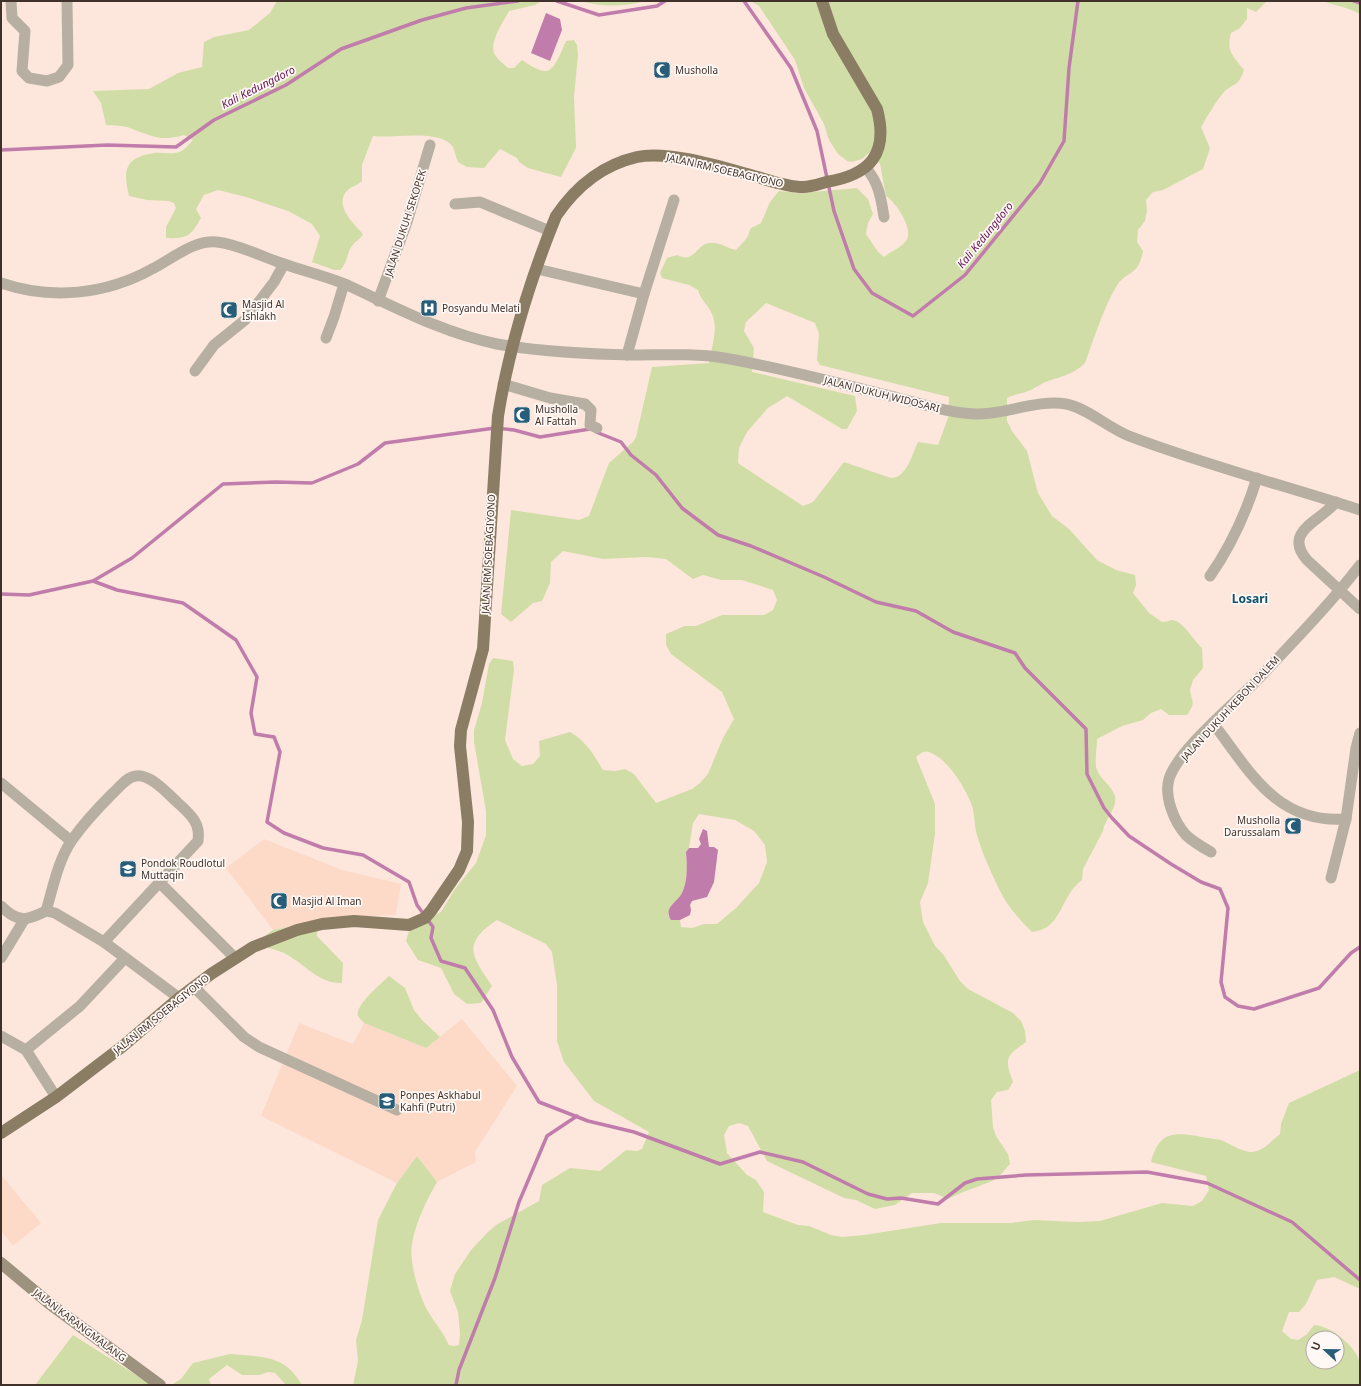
<svg xmlns="http://www.w3.org/2000/svg" width="1361" height="1386" viewBox="0 0 1361 1386" font-family="'Noto Sans',sans-serif">
<style>
.built{fill:#fddac8}
.green{fill:#d1dda6;fill-rule:evenodd}
.water{fill:#c07cab}
.lines{fill:none;stroke-linecap:round;stroke-linejoin:round}
.stream{stroke:#c07cab;stroke-width:3.5}
.street{stroke:#b7b0a2;stroke-width:11}
.secondary{stroke:#9d927e;stroke-width:12}
.primary{stroke:#8a7d64;stroke-width:12}
.labels{text-anchor:middle;stroke-width:3.5;stroke-linejoin:round;paint-order:stroke}
.poi-label{font-size:10px;fill:#40322b;stroke:#fff8f4;text-anchor:start}
.street-label{font-size:10px;fill:#40322b;stroke:#fff8f4}
.water-label{font-size:11px;font-style:italic;fill:#641453;stroke:#fff8f4}
.quarter-label{font-size:12px;font-weight:bold;fill:#0c516f;stroke:#fff8f4}
</style>
<rect width="100%" height="100%" fill="#fde7dc"/>
<g class="built">
<path d="M 264,839 L 342,870 L 401,884 L 396,915 L 334,918 L 273,930 L 226,868 Z"/>
<path d="M 462,1019 L 517,1086 L 475,1152 L 476,1162 L 437,1182 L 417,1156 L 397,1183 L 261,1116 L 299,1023 L 353,1044 L 364,1023 L 426,1048 Z"/>
<path d="M 1,1175 L 41,1223 L 13,1246 L 1,1231 Z"/>
</g>
<g class="green">
<path d="M 277,1 L 542,1 L 535,5 L 509,11 C 504,21 488,43 495,55 C 498,60 504,64 508,68 L 514,68 L 522,60 C 528,64 538,71 545,71 C 555,72 562,49 566,41 L 574,40 L 577,45 L 578,55 L 574,97 L 576,148 L 561,177 L 528,168 L 519,162 L 517,158 L 500,149 L 484,168 L 467,167 L 458,162 C 456,158 455,152 453,147 C 441,128 392,139 373,136 L 362,165 L 362,181 C 358,185 353,186 349,189 C 332,203 353,223 363,234 C 360,240 355,241 352,246 C 346,254 348,263 340,270 L 334,270 L 312,262 L 320,236 L 312,224 L 288,211 L 246,197 L 218,190 L 204,195 L 196,209 L 201,218 C 191,236 187,239 166,238 L 166,227 L 176,208 L 174,203 L 169,201 L 147,200 L 129,196 C 123,170 124,158 154,153 C 162,152 170,155 179,152 C 184,151 189,144 193,140 L 184,135 C 161,142 151,136 130,128 C 123,125 113,126 106,125 L 101,103 L 93,91 L 149,89 L 178,73 L 202,67 L 204,42 L 214,37 L 249,30 L 270,13 Z"/>
<path d="M 580,1 L 646,1 C 621,7 604,7 580,1 Z"/>
<path d="M 751,1 L 1267,1 L 1256,12 L 1247,8 L 1247,19 L 1240,28 L 1231,33 C 1226,51 1233,56 1244,70 C 1238,88 1234,82 1224,92 C 1215,102 1208,116 1201,127 L 1210,148 L 1203,169 L 1163,190 L 1153,192 L 1146,200 L 1147,211 L 1145,221 L 1138,230 L 1137,242 L 1143,251 C 1138,278 1126,270 1116,287 C 1103,309 1094,339 1085,363 C 1074,374 1063,376 1048,381 C 1042,383 1037,387 1031,390 C 1024,393 1015,394 1007,398 L 1007,421 L 1012,431 L 1027,451 L 1038,493 L 1052,516 L 1069,529 L 1097,560 L 1116,570 L 1135,575 L 1136,585 L 1133,593 L 1149,613 L 1162,622 C 1165,622 1168,621 1171,620 C 1182,619 1194,641 1202,648 L 1203,668 L 1193,680 L 1190,690 C 1192,703 1196,702 1187,715 L 1169,715 L 1161,709 L 1151,713 L 1143,720 L 1122,726 L 1097,739 C 1097,748 1094,763 1097,770 C 1101,780 1112,786 1115,796 C 1118,808 1104,820 1103,831 L 1083,869 L 1082,880 C 1059,897 1063,929 1032,932 C 1019,919 1007,906 999,889 C 991,872 982,853 977,835 C 974,825 975,813 971,803 C 964,786 947,758 929,752 C 924,750 920,754 916,757 L 935,804 L 935,834 L 928,883 L 920,902 L 923,922 L 935,946 L 943,954 L 960,981 L 968,989 L 1013,1013 L 1021,1021 L 1025,1031 L 1026,1042 C 1006,1056 1004,1058 1013,1082 L 1008,1090 L 997,1092 L 991,1100 L 993,1127 L 996,1136 L 1008,1154 L 1010,1164 C 1005,1169 1000,1177 994,1180 C 979,1187 963,1191 948,1199 L 934,1193 L 912,1193 L 895,1205 L 875,1209 L 856,1200 L 844,1198 L 767,1161 L 748,1126 L 739,1123 L 729,1126 L 724,1135 L 727,1153 L 747,1175 L 756,1180 L 764,1192 L 763,1212 L 798,1225 L 809,1226 L 831,1235 L 842,1237 L 864,1235 L 941,1223 L 1011,1223 L 1034,1220 L 1078,1222 L 1100,1221 L 1162,1203 L 1193,1206 L 1202,1201 L 1209,1190 L 1206,1176 L 1151,1162 C 1159,1131 1174,1132 1202,1137 C 1209,1139 1217,1138 1223,1141 C 1232,1145 1242,1152 1252,1152 C 1264,1151 1271,1141 1280,1134 L 1281,1124 L 1289,1103 L 1360,1070 L 1360,1289 L 1334,1277 L 1317,1280 L 1306,1304 L 1299,1312 L 1289,1312 L 1282,1331 L 1291,1339 L 1298,1340 L 1307,1334 L 1314,1325 C 1330,1325 1357,1347 1360,1363 C 1361,1370 1360,1378 1360,1385 L 353,1385 L 358,1361 L 356,1340 L 362,1320 L 378,1220 L 397,1183 L 417,1156 L 437,1182 C 427,1199 415,1224 412,1244 C 409,1263 418,1289 425,1306 C 432,1320 443,1331 449,1345 L 454,1346 L 459,1345 L 460,1334 L 458,1312 L 450,1291 L 455,1274 L 471,1250 L 487,1233 L 496,1225 L 539,1201 L 542,1185 L 570,1168 L 600,1171 L 626,1150 L 637,1151 L 642,1149 L 649,1132 L 594,1101 L 564,1062 L 557,1041 L 557,985 L 552,952 L 546,944 L 497,920 C 461,944 472,956 492,986 L 481,1003 L 467,1004 L 454,994 L 441,968 L 418,960 L 406,941 L 409,931 L 441,912 L 455,889 L 476,863 L 486,835 L 486,811 L 474,742 L 474,730 L 482,703 L 489,664 L 493,658 L 513,661 L 514,670 L 505,740 L 513,759 L 522,766 L 533,764 L 540,756 L 539,741 L 570,732 C 586,741 594,755 603,770 L 615,771 L 625,769 L 634,774 L 656,803 L 692,789 L 700,783 L 708,774 L 723,738 L 734,719 L 722,692 L 671,654 L 666,645 L 666,634 L 685,626 L 696,626 L 722,615 L 764,615 L 773,610 L 777,600 L 773,590 L 742,580 L 721,580 L 703,575 L 693,579 L 666,559 L 646,557 L 603,559 L 563,551 L 551,562 L 550,583 L 542,601 L 533,603 L 511,622 L 501,614 L 511,510 L 579,520 L 589,516 L 609,463 L 633,442 L 636,437 L 652,367 L 709,363 C 711,347 719,330 712,314 C 708,305 700,299 698,290 L 689,285 L 662,278 L 660,273 L 667,258 L 677,255 C 694,264 696,245 709,243 C 718,241 727,248 736,250 L 747,238 L 751,228 L 761,223 L 770,202 L 779,191 L 801,193 L 857,188 L 868,199 L 873,214 L 868,223 L 866,234 L 878,252 L 884,257 C 890,252 900,248 905,242 C 916,232 896,202 886,196 L 880,164 L 870,152 L 862,159 L 852,162 L 847,161 L 838,154 L 829,140 L 824,124 L 804,88 L 795,60 L 759,6 ZM 766,303 L 815,323 L 819,334 L 817,360 L 820,365 L 949,397 L 948,418 L 938,445 L 918,442 C 912,454 907,478 891,478 L 844,462 L 813,502 L 803,506 L 738,463 L 739,448 L 747,432 L 768,408 L 787,396 L 842,429 L 847,429 L 857,411 L 855,396 L 752,372 L 754,348 L 744,331 L 746,322 ZM 699,814 L 735,820 L 754,831 L 765,845 L 767,862 L 759,883 L 736,908 L 717,924 L 704,924 L 692,928 L 681,927 L 680,920 L 671,920 L 668,915 C 670,905 676,903 681,895 C 688,883 687,865 686,852 L 689,848 L 693,823 ZM 1313,1338 L 1337,1338 L 1337,1362 L 1313,1362 Z"/>
<path d="M 1323,1 L 1360,1 L 1360,14 C 1348,7 1336,6 1323,1 Z"/>
<path d="M 318,921 L 317,936 L 343,963 L 342,983 C 318,984 304,963 284,953 C 280,951 274,950 269,948 L 263,937 L 273,930 Z"/>
<path d="M 389,976 L 405,988 L 414,1010 L 422,1020 L 440,1037 L 426,1048 L 364,1023 C 362,1021 359,1018 358,1016 C 354,1006 382,983 389,976 Z"/>
<path d="M 73,1335 L 152,1385 L 35,1385 Z"/>
<path d="M 230,1354 C 261,1357 285,1354 302,1385 L 286,1385 L 275,1373 L 268,1372 L 259,1375 L 242,1375 L 227,1365 L 209,1379 L 211,1385 L 171,1385 L 181,1379 L 193,1363 Z"/>
</g>
<g class="water">
<path d="M 546,13 L 560,19 L 562,30 L 550,61 L 531,53 Z"/>
<path d="M 703,829 L 707,831 L 709,847 L 714,847 L 718,850 L 714,882 L 707,897 L 692,901 L 690,905 L 691,910 L 690,915 L 680,920 L 671,920 C 663,907 677,903 682,893 C 688,881 687,865 686,852 L 689,848 L 698,848 L 701,844 L 699,839 Z"/>
</g>
<g class="lines">
<g class="stream">
<path d="M 557,1 L 599,15 L 657,6 L 665,1"/>
<path d="M 744,1 L 791,68 L 817,131 L 834,211 L 854,269 L 872,293 L 913,316 L 965,275 L 1040,183 L 1064,141 L 1069,68 L 1078,1"/>
<path d="M 1354,1 L 1360,3"/>
<path d="M 1,150 L 107,145 L 176,147 L 214,120 L 286,85 L 341,49 L 422,20 L 466,8 L 518,1"/>
<path d="M 596,432 L 621,442 L 631,455 L 656,475 L 682,508 L 718,535 L 751,546 L 824,577 L 876,602 L 916,611 L 953,632 L 1015,653 L 1025,668 L 1086,729 L 1087,774 L 1104,808 L 1112,818 L 1129,836 L 1171,864 L 1201,882 L 1220,889 L 1228,908 L 1221,982 L 1225,997 L 1238,1006 L 1254,1009 L 1319,988 L 1351,953 L 1360,947"/>
<path d="M 93,581 L 117,590 L 183,603 L 236,640 L 257,677 L 251,713 L 255,734 L 274,737 L 280,752 L 267,822 L 284,833 L 323,848 L 363,855 L 409,882 L 417,905 L 433,927 L 431,938 L 441,961 L 465,968 L 493,1010 L 512,1057 L 539,1102 L 588,1121 L 634,1132 L 720,1164 L 760,1152 L 803,1162 L 868,1194 L 887,1199 L 901,1198 L 938,1204 L 965,1183 L 977,1179 L 1026,1175 L 1147,1172 L 1207,1183 L 1292,1222 L 1360,1280"/>
<path d="M 1,594 L 29,595 L 93,581 L 132,558 L 223,484 L 276,482 L 312,483 L 358,464 L 385,443 L 495,428 L 514,430 L 540,437 L 590,429"/>
<path d="M 456,1385 L 459,1370 L 495,1278 L 519,1202 L 547,1136 L 577,1116"/>
</g>
<g class="street">
<path d="M 11,1 L 12,18 L 25,31 L 22,71 L 29,78 L 47,81 L 59,77 L 68,65 L 67,1"/>
<path d="M 866,168 C 879,183 881,198 884,217"/>
<path d="M 455,204 L 480,202 L 550,231"/>
<path d="M 537,269 L 644,294"/>
<path d="M 1,283 C 51,300 105,295 152,269 C 172,259 193,240 217,242 C 241,245 262,257 284,264 C 304,271 325,276 345,284 C 395,307 443,333 497,344 C 541,352 587,354 632,355 C 663,355 694,353 724,358 C 783,368 840,384 898,398 C 923,404 949,413 975,414 C 1005,415 1036,399 1066,404 C 1085,407 1109,428 1129,436 C 1205,465 1283,485 1360,510"/>
<path d="M 378,301 L 407,222 L 430,145"/>
<path d="M 326,338 L 334,317 L 344,284"/>
<path d="M 627,355 L 644,294 L 674,200"/>
<path d="M 195,371 L 214,345 L 245,320 L 274,282 L 284,264"/>
<path d="M 503,384 L 550,398 L 585,404 L 591,410 L 590,425 L 597,428"/>
<path d="M 1336,502 C 1321,521 1282,531 1307,560 L 1360,609"/>
<path d="M 1210,576 C 1231,546 1246,513 1257,478"/>
<path d="M 1213,723 C 1250,772 1277,824 1346,819"/>
<path d="M 1,783 L 71,841"/>
<path d="M 1211,852 C 1202,847 1193,842 1186,835 C 1174,822 1164,796 1169,779 C 1178,749 1239,700 1261,676 C 1295,640 1330,604 1360,565"/>
<path d="M 1331,878 L 1346,819 L 1356,748 L 1360,733"/>
<path d="M 159,882 L 235,958"/>
<path d="M 1,906 C 19,924 27,920 46,911 L 55,913 L 104,942 L 179,998"/>
<path d="M 46,911 C 53,888 58,860 72,840 C 84,823 98,808 112,794 C 119,788 126,777 136,776 C 151,774 168,794 178,803 C 190,814 201,823 198,841 L 104,942"/>
<path d="M 1,958 L 24,920"/>
<path d="M 194,987 L 244,1037 L 259,1047 L 397,1110"/>
<path d="M 1,1036 L 26,1050 L 56,1097"/>
<path d="M 26,1050 L 80,1006 L 125,958"/>
</g>
<path class="secondary" d="M 1,1263 L 50,1304 L 160,1385"/>
<path class="primary" d="M 1,1133 L 56,1097 L 123,1046 L 179,998 L 211,974 L 253,947 L 297,930 L 322,924 L 354,921 L 409,925 L 425,918 L 431,911 L 459,870 L 467,851 L 468,822 L 460,746 L 461,730 L 483,649 L 498,416 C 509,348 530,280 556,216 C 575,188 602,165 637,157 C 671,150 727,169 761,178 C 774,182 789,187 803,187 C 810,187 819,184 826,182 C 870,175 889,154 877,109 L 833,34 L 822,1"/>
</g>
<defs>
<symbol id="mosque-square" viewBox="-11 -11 22 22"><rect x="-9" y="-9" width="18" height="18" rx="4" fill="#275d78" stroke="#fff8f4"/><path d="M3.5-4.9A6 6 0 1 0 3.5 4.9A5 5 0 1 1 3.5-4.9Z" fill="#fff"/></symbol>
<symbol id="hospital-square" viewBox="-11 -11 22 22"><rect x="-9" y="-9" width="18" height="18" rx="4" fill="#275d78" stroke="#fff8f4"/><path d="M-5-5h3v3.5h4V-5h3V5h-3V1.5h-4V5h-3Z" fill="#fff"/></symbol>
<symbol id="school-square" viewBox="-11 -11 22 22"><rect x="-9" y="-9" width="18" height="18" rx="4" fill="#275d78" stroke="#fff8f4"/><path d="M0-5L7-2L0 1L-7-2ZM-4 1L0 2.5L4 1V4Q0 6-4 4Z" fill="#fff"/></symbol>
</defs>
<g fill-rule="evenodd">
<use href="#mosque-square" x="652" y="60" width="20" height="20"/>
<use href="#hospital-square" x="419" y="298" width="20" height="20"/>
<use href="#mosque-square" x="219" y="300" width="20" height="20"/>
<use href="#mosque-square" x="512" y="405" width="20" height="20"/>
<use href="#mosque-square" x="1283" y="816" width="20" height="20"/>
<use href="#school-square" x="118" y="859" width="20" height="20"/>
<use href="#mosque-square" x="269" y="891" width="20" height="20"/>
<use href="#school-square" x="377" y="1091" width="20" height="20"/>
</g>
<g class="labels">
<g class="poi-label">
<text x="675" y="74">Musholla</text>
<text x="242" y="308">Masjid Al<tspan x="242" dy="12">Ishlakh</tspan></text>
<text x="442" y="312">Posyandu Melati</text>
<text x="535" y="413">Musholla<tspan x="535" dy="12">Al Fattah</tspan></text>
<text x="1280" y="824" text-anchor="end">Musholla<tspan x="1280" dy="12">Darussalam</tspan></text>
<text x="141" y="867">Pondok Roudlotul<tspan x="141" dy="12">Muttaqin</tspan></text>
<text x="292" y="905">Masjid Al Iman</text>
<text x="400" y="1099">Ponpes Askhabul<tspan x="400" dy="12">Kahfi (Putri)</tspan></text>
</g>
<g class="street-label">
<text transform="translate(725 170) rotate(13)" y="4">JALAN RM SOEBAGIYONO</text>
<text transform="translate(405 223) rotate(-72)" y="4">JALAN DUKUH SEKOPEK</text>
<text transform="translate(882 394) rotate(14)" y="4">JALAN DUKUH WIDOSARI</text>
<text transform="translate(488 554) rotate(-87)" y="4">JALAN RM SOEBAGIYONO</text>
<text transform="translate(1230 708) rotate(-47)" y="4">JALAN DUKUH KEBON DALEM</text>
<text transform="translate(161 1014) rotate(-39)" y="4">JALAN RM SOEBAGIYONO</text>
<text transform="translate(80 1325) rotate(37)" y="4">JALAN KARANGMALANG</text>
</g>
<g class="water-label">
<text transform="translate(258 87) rotate(-27)" y="4">Kali Kedungdoro</text>
<text transform="translate(985 235) rotate(-51)" y="4">Kali Kedungdoro</text>
</g>
<g class="quarter-label">
<text x="1250" y="603">Losari</text>
</g>
</g>
<rect width="1361" height="1386" fill="none" stroke="#40322b" stroke-width="4"/>
<g transform="translate(1325 1350) rotate(292)"><circle r="19" fill="#fff8f4" stroke="#b3a9a4"/>
<path d="M0-3L7 15L0 10L-7 15Z" fill="#275d78"/>
<text y="-6" font-size="11" font-weight="bold" text-anchor="middle" fill="#40322b">U</text>
</g>
</svg>
